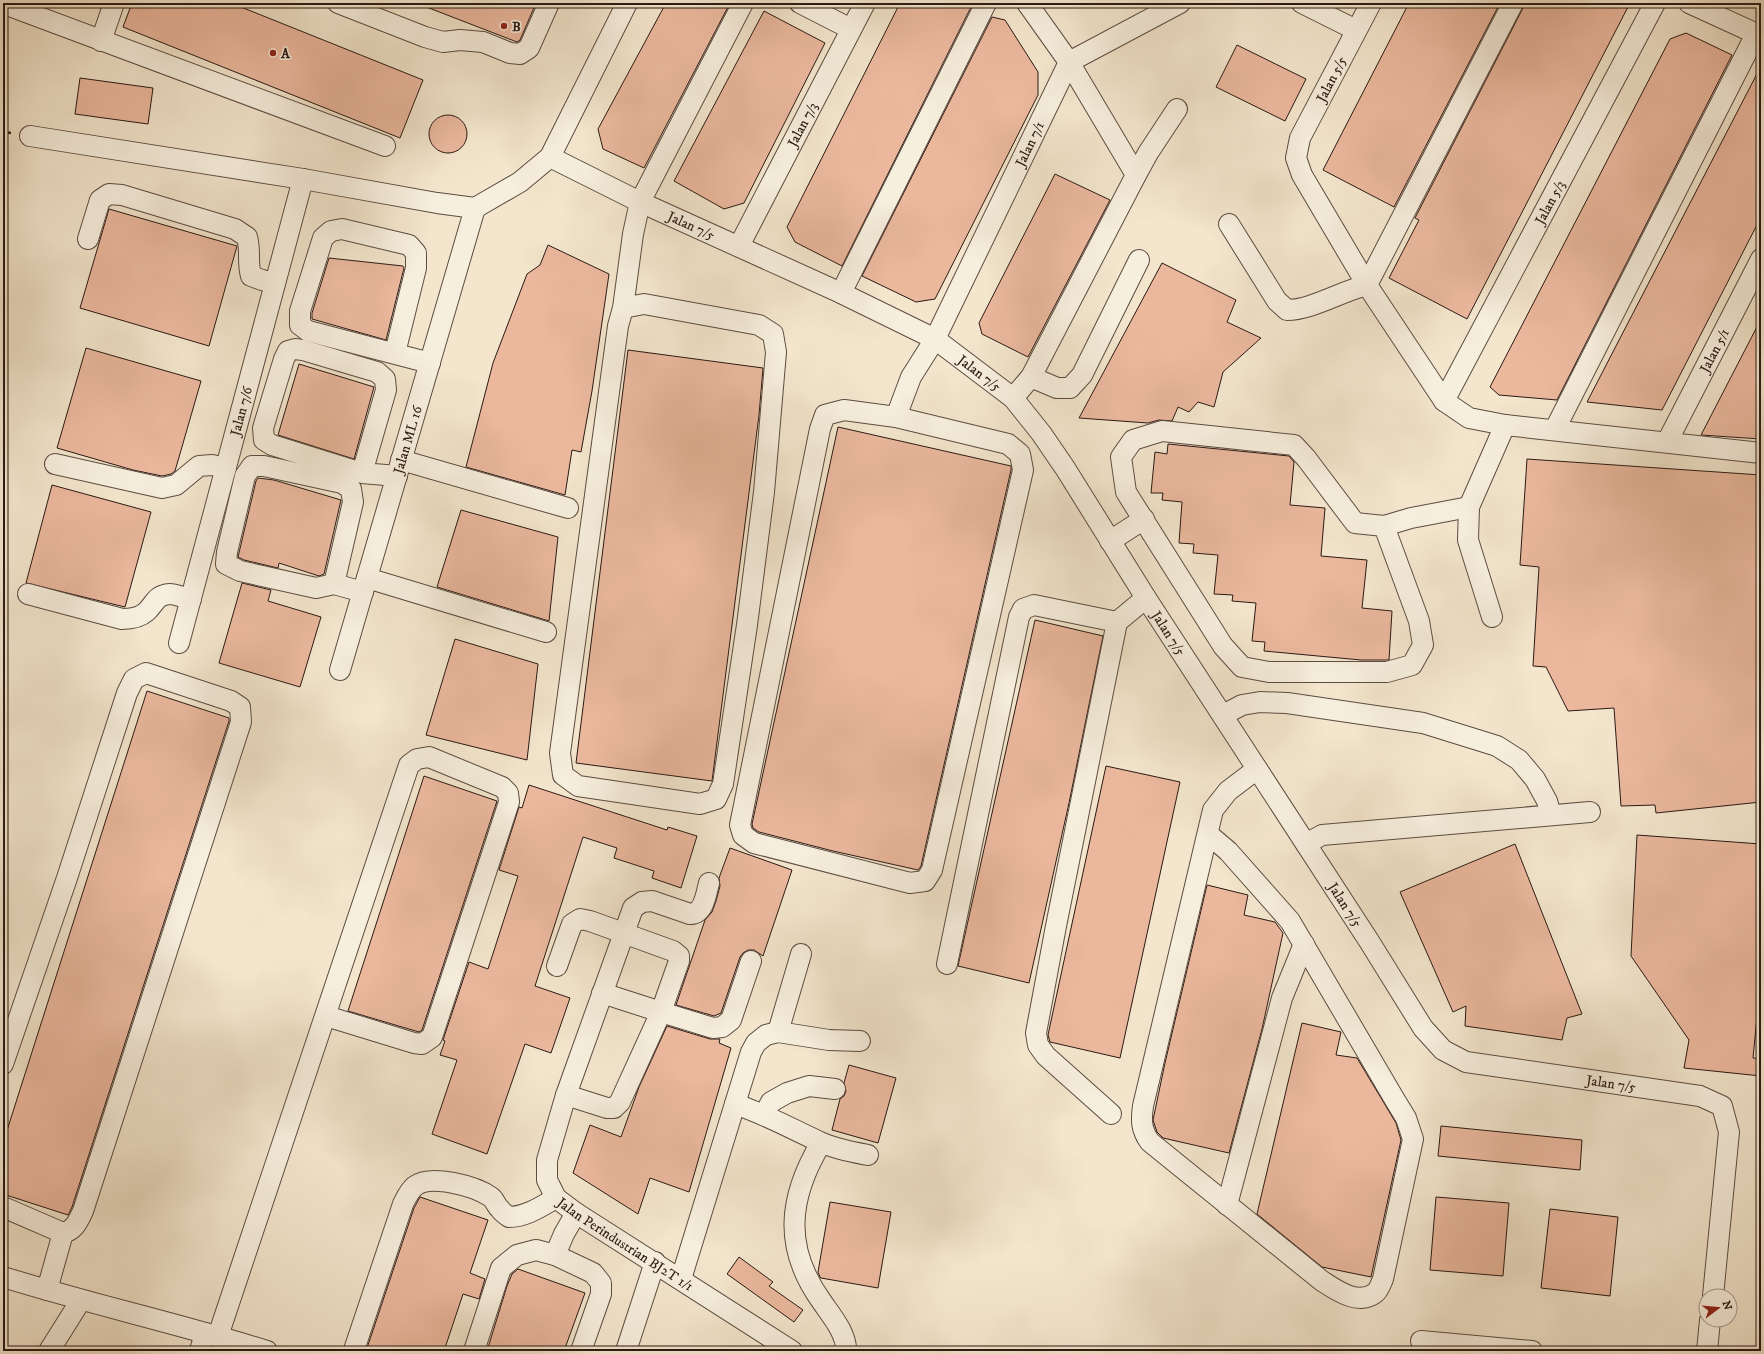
<svg xmlns="http://www.w3.org/2000/svg" width="1764" height="1354" viewBox="0 0 1764 1354" font-family="'IM FELL DW Pica',serif">
<style>
.building{fill:#ebb89e;stroke:#2a1913}
.lines{fill:none;stroke-linecap:round;stroke-linejoin:round}
.minor-casing{stroke:#5c4c42;stroke-width:22}
.path{stroke:#2a1913;stroke-width:2.5;stroke-dasharray:3 2;stroke-linecap:butt}
.minor{stroke:#f7efde;stroke-width:20}
.poi-dot{fill:#8f2418;stroke:#f7efde;stroke-width:1.5}
.labels{text-anchor:middle;stroke-width:3;stroke-linejoin:round;paint-order:stroke}
.poi-label{font-size:14px;font-weight:bold;fill:#2a1913;stroke:#f7efde;text-anchor:start}
.street-label{font-size:14px;fill:#2a1913;stroke:#f7efde}
</style>
<rect width="100%" height="100%" fill="#f3e6cd"/>
<filter id="stains"><feTurbulence type="fractalNoise" baseFrequency=".005" numOctaves="4"/><feColorMatrix values="0 0 0 0 .2 0 0 0 0 .09 0 0 0 0 .02 0 0 0 .5 -.17"/></filter>
<radialGradient id="worn" r=".72"><stop offset=".6" stop-color="#630" stop-opacity="0"/><stop offset="1" stop-color="#630" stop-opacity=".3"/></radialGradient>
<g class="building">
<path d="M 132,3 L 231,3 L 423,80 L 400,138 L 123,27 Z"/>
<path d="M 416,3 L 536,3 L 520,40 L 517,42 Z"/>
<path d="M 666,3 L 730,3 L 644,168 L 603,149 L 598,129 Z"/>
<path d="M 900,3 L 973,3 L 842,266 L 795,242 L 787,227 Z"/>
<path d="M 1409,3 L 1500,3 L 1394,207 L 1323,170 Z"/>
<path d="M 1524,3 L 1630,3 L 1467,319 L 1389,278 L 1419,220 L 1415,218 L 1523,8 Z"/>
<path d="M 764,11 L 825,43 L 744,203 L 724,209 L 674,181 Z"/>
<path d="M 992,17 L 1005,20 L 1038,72 L 1038,95 L 935,299 L 916,302 L 862,276 Z"/>
<path d="M 1686,33 L 1732,55 L 1557,400 L 1499,395 L 1490,387 L 1670,39 Z"/>
<path d="M 1237,45 L 1306,79 L 1285,121 L 1216,87 Z"/>
<path d="M 1761,66 L 1761,217 L 1662,410 L 1587,402 Z"/>
<path d="M 80,78 L 153,88 L 148,124 L 75,114 Z"/>
<circle cx="448" cy="134" r="19"/>
<path d="M 1055,174 L 1110,200 L 1028,357 L 982,334 L 979,323 Z"/>
<path d="M 109,209 L 237,246 L 209,346 L 80,308 Z"/>
<path d="M 548,245 L 609,274 L 592,391 L 581,452 L 572,450 L 565,495 L 466,467 L 493,363 L 527,274 L 540,265 Z"/>
<path d="M 329,258 L 403,266 L 404,268 L 386,340 L 312,319 L 312,313 Z"/>
<path d="M 1162,263 L 1236,300 L 1227,322 L 1261,338 L 1223,372 L 1214,407 L 1198,402 L 1189,412 L 1178,407 L 1172,421 L 1159,420 L 1148,423 L 1079,418 Z"/>
<path d="M 1761,319 L 1761,439 L 1701,435 Z"/>
<path d="M 86,348 L 201,381 L 175,471 L 171,474 L 162,476 L 133,470 L 57,448 Z"/>
<path d="M 628,350 L 763,368 L 759,415 L 712,781 L 576,763 Z"/>
<path d="M 299,364 L 374,387 L 354,459 L 278,435 Z"/>
<path d="M 838,427 L 1011,466 L 1011,470 L 921,866 L 918,870 L 833,851 L 759,832 L 753,828 L 752,824 Z"/>
<path d="M 1168,444 L 1289,456 L 1294,462 L 1290,505 L 1325,508 L 1321,556 L 1367,560 L 1362,608 L 1392,611 L 1389,660 L 1361,660 L 1264,651 L 1265,642 L 1252,641 L 1256,603 L 1232,601 L 1233,595 L 1214,594 L 1218,555 L 1193,553 L 1194,544 L 1179,543 L 1182,502 L 1162,500 L 1163,493 L 1151,493 L 1155,452 L 1167,454 Z"/>
<path d="M 1527,459 L 1761,475 L 1761,802 L 1656,813 L 1655,805 L 1621,806 L 1614,708 L 1568,711 L 1546,667 L 1533,666 L 1539,567 L 1520,565 Z"/>
<path d="M 258,478 L 274,480 L 341,500 L 324,574 L 319,576 L 279,563 L 278,568 L 244,560 L 238,557 L 256,481 Z"/>
<path d="M 52,485 L 151,512 L 125,607 L 26,583 Z"/>
<path d="M 461,510 L 558,537 L 549,621 L 437,587 Z"/>
<path d="M 242,583 L 271,590 L 268,601 L 321,617 L 300,687 L 219,663 Z"/>
<path d="M 1035,620 L 1103,636 L 1069,803 L 1029,983 L 958,966 Z"/>
<path d="M 455,639 L 538,664 L 527,760 L 426,735 Z"/>
<path d="M 147,691 L 229,718 L 229,721 L 72,1207 L 68,1215 L 3,1194 L 3,1143 Z"/>
<path d="M 1106,766 L 1180,782 L 1120,1058 L 1050,1042 L 1048,1035 Z"/>
<path d="M 424,776 L 497,801 L 422,1030 L 419,1032 L 348,1011 Z"/>
<path d="M 529,785 L 667,830 L 668,827 L 697,836 L 681,888 L 652,878 L 654,871 L 614,858 L 617,848 L 583,837 L 535,986 L 570,998 L 551,1053 L 525,1044 L 487,1154 L 432,1134 L 457,1060 L 440,1055 L 445,1041 L 443,1040 L 469,962 L 488,969 L 518,876 L 499,870 L 519,807 L 522,808 Z"/>
<path d="M 1637,835 L 1761,844 L 1761,976 L 1753,1058 L 1761,1059 L 1761,1076 L 1684,1068 L 1689,1040 L 1631,956 Z"/>
<path d="M 1515,844 L 1582,1014 L 1567,1018 L 1562,1040 L 1465,1026 L 1466,1006 L 1453,1012 L 1400,892 Z"/>
<path d="M 730,848 L 792,870 L 763,956 L 754,950 L 748,950 L 743,953 L 740,957 L 721,1013 L 714,1016 L 676,1005 L 705,920 L 712,912 L 716,901 L 720,886 L 719,878 Z"/>
<path d="M 1207,885 L 1248,895 L 1244,915 L 1275,922 L 1283,933 L 1262,1029 L 1229,1153 L 1163,1138 L 1157,1132 L 1153,1120 L 1165,1063 Z"/>
<path d="M 1302,1023 L 1341,1032 L 1336,1055 L 1357,1058 L 1396,1123 L 1401,1140 L 1371,1277 L 1322,1267 L 1257,1214 Z"/>
<path d="M 667,1026 L 710,1039 L 720,1039 L 719,1043 L 731,1048 L 689,1192 L 650,1178 L 638,1214 L 573,1173 L 590,1125 L 621,1137 L 639,1087 Z"/>
<path d="M 849,1065 L 896,1078 L 878,1143 L 832,1130 L 840,1099 L 844,1096 L 846,1091 L 844,1083 Z"/>
<path d="M 1441,1126 L 1582,1140 L 1580,1170 L 1438,1156 Z"/>
<path d="M 420,1197 L 488,1220 L 470,1273 L 485,1279 L 479,1299 L 463,1294 L 444,1351 L 366,1351 L 414,1208 Z"/>
<path d="M 1436,1197 L 1509,1203 L 1503,1276 L 1430,1270 Z"/>
<path d="M 830,1202 L 891,1212 L 878,1288 L 821,1278 L 820,1277 L 818,1272 Z"/>
<path d="M 1550,1209 L 1618,1217 L 1610,1296 L 1541,1288 Z"/>
<path d="M 739,1257 L 773,1282 L 769,1286 L 803,1310 L 794,1322 L 727,1274 Z"/>
<path d="M 518,1269 L 585,1293 L 564,1351 L 487,1351 L 507,1286 L 512,1274 Z"/>
</g>
<g class="lines">
<defs>
<g id="minor">
<path d="M 5,3 L 12,7 L 385,146"/>
<path d="M 338,3 L 425,37 L 443,42 L 460,40 L 483,42 L 510,53 L 520,54 L 529,48 L 549,3"/>
<path d="M 800,3 L 851,29"/>
<path d="M 1302,3 L 1356,30"/>
<path d="M 1371,3 L 1300,138 L 1296,158 L 1302,175 L 1367,285 L 1444,401 L 1469,418 L 1505,425 L 1761,453"/>
<path d="M 1689,3 L 1761,36"/>
<path d="M 101,41 L 114,3"/>
<path d="M 30,136 L 303,179 L 437,203 L 475,208 L 520,182 L 550,157 L 627,3"/>
<path id="s1" d="M 550,157 L 640,202 L 841,293 L 935,339 L 1013,398 L 1041,433 L 1065,468 L 1146,598 L 1369,941 L 1423,1028 L 1443,1050 L 1466,1062 L 1700,1096 L 1722,1106 L 1729,1132 L 1713,1296"/>
<path d="M 1136,175 L 1148,153 L 1177,109"/>
<path d="M 1229,224 L 1277,301 L 1287,310 C 1311,310 1342,291 1367,285 L 1513,3"/>
<path d="M 88,239 L 100,200 L 109,194 L 122,195 L 235,229 L 247,237 C 251,250 247,262 251,276 L 262,280 L 275,283"/>
<path id="s2" d="M 739,246 L 865,3"/>
<path d="M 841,293 L 986,3"/>
<path d="M 623,308 L 644,304 L 759,325 L 773,334 L 776,352 L 764,492 L 747,625 L 723,784 L 716,799 L 700,804 L 578,786 L 563,775 L 560,753 L 618,326 L 623,308 L 633,234 L 640,202 L 743,3"/>
<path d="M 395,353 L 416,268 L 416,253 L 409,245 L 342,229 L 331,231 L 323,238 L 300,311 L 300,325 L 308,331 L 430,363"/>
<path d="M 1031,377 L 1057,388 L 1070,388 L 1082,375 L 1139,260"/>
<path d="M 1013,398 L 1031,377 L 1136,175 L 1069,62 L 1027,3"/>
<path id="s3" d="M 1444,401 L 1655,3"/>
<path id="s4" d="M 896,417 L 1008,444 L 1020,454 L 1023,470 L 932,870 L 925,881 L 910,883 L 754,843 L 743,835 L 740,825 L 820,429 L 825,415 L 844,410 L 896,417 L 911,377 L 935,339 L 1069,62 L 1180,3"/>
<path d="M 1555,429 L 1756,34"/>
<path id="s5" d="M 1667,442 L 1761,259"/>
<path d="M 401,460 L 568,508"/>
<path d="M 55,464 L 162,488 L 176,485 L 199,466 L 212,465 L 226,468"/>
<path d="M 362,473 L 386,390 L 385,379 L 377,372 L 343,362 L 303,350 L 295,349 L 288,351 L 284,359 L 263,428 L 264,440 L 272,445 L 362,473 L 397,476"/>
<path d="M 1384,526 L 1355,523 L 1306,458 L 1294,445 L 1162,431 L 1133,440 L 1121,457 L 1126,492 L 1223,646 L 1242,667 L 1269,672 L 1387,672 L 1412,665 L 1423,645 L 1419,621 L 1384,526 L 1411,518 L 1469,507"/>
<path d="M 1110,541 L 1144,519"/>
<path d="M 367,578 L 546,632"/>
<path d="M 334,584 L 353,502 L 351,489 L 342,483 L 264,466 L 252,466 L 245,476 L 227,552 L 226,564 L 240,571 L 316,588 L 334,584 L 363,592"/>
<path d="M 28,594 L 122,619 C 131,619 139,618 146,612 C 155,604 155,595 170,594 C 176,594 184,598 191,599"/>
<path d="M 1492,617 L 1468,540 L 1469,507 L 1505,425"/>
<path id="s6" d="M 179,643 L 303,179"/>
<path id="s7" d="M 340,670 L 475,208"/>
<path d="M 1223,715 L 1242,705 L 1260,702 L 1287,703 L 1423,723 L 1497,746 L 1519,760 L 1535,779 L 1547,801 L 1551,815"/>
<path d="M 1208,834 L 1228,851 L 1290,921 L 1395,1100 L 1406,1118 L 1413,1139 L 1383,1279 C 1381,1283 1379,1290 1375,1293 C 1358,1306 1336,1290 1322,1281 L 1150,1142 C 1141,1130 1141,1120 1143,1106 L 1213,810 L 1228,791 L 1257,769"/>
<path d="M 1306,844 L 1322,835 L 1590,812"/>
<path id="s8" d="M 709,883 C 706,894 704,914 690,914 L 652,901 L 642,902 L 633,908 L 566,1095 L 547,1160 L 547,1180 L 556,1198 L 576,1213 L 792,1351"/>
<path d="M 947,964 L 1019,617 L 1023,609 L 1034,605 L 1117,622"/>
<path d="M 557,966 L 572,924 L 580,919 L 590,921 L 673,951 L 679,956 L 679,961 L 661,1012 L 713,1028 L 722,1027 L 731,1020 L 751,961"/>
<path d="M 778,1032 L 801,954"/>
<path d="M 3,1064 L 67,878 L 127,693 L 134,679 L 146,673 L 231,701 L 240,707 L 241,722 L 83,1211 C 78,1221 75,1230 63,1233"/>
<path d="M 566,1095 L 607,1108 L 614,1108 L 620,1102 L 661,1012 L 602,993"/>
<path d="M 735,1104 C 765,1114 792,1129 820,1142 C 835,1149 852,1152 868,1155"/>
<path d="M 1111,1114 L 1046,1056 L 1038,1045 L 1036,1033 L 1056,926 L 1117,622 L 1146,598"/>
<path d="M 764,1115 L 771,1102 L 787,1093 L 809,1086 L 835,1089"/>
<path d="M 821,1143 C 788,1198 783,1248 822,1302 C 831,1315 847,1334 846,1351"/>
<path d="M 1227,1205 L 1282,998 L 1304,944"/>
<path d="M 3,1207 L 63,1233 L 47,1290"/>
<path d="M 555,1255 L 564,1234 L 576,1213"/>
<path d="M 3,1277 C 90,1304 180,1324 267,1351"/>
<path d="M 681,1279 L 751,1052 L 756,1043 L 766,1035 L 778,1032 L 829,1040 L 860,1041"/>
<path d="M 218,1336 L 409,765 L 417,759 L 429,757 L 502,787 L 508,793 L 509,802 L 432,1037 L 422,1044 L 414,1043 L 326,1016"/>
<path d="M 1421,1341 L 1532,1351"/>
<path d="M 355,1347 L 403,1204 C 406,1198 409,1191 415,1186 C 431,1174 475,1186 491,1197 C 495,1200 496,1206 500,1209 C 502,1212 506,1215 509,1217 C 526,1217 542,1206 556,1198"/>
<path d="M 49,1351 L 81,1300"/>
<path d="M 200,1351 L 205,1333"/>
<path d="M 474,1351 L 501,1268 L 517,1255 L 536,1250 L 555,1255 L 593,1273 L 601,1283 L 601,1294 L 581,1351"/>
<path d="M 626,1351 L 655,1262"/>
<path d="M 1707,1351 L 1710,1320"/>
</g>
</defs>
<use href="#minor" class="minor-casing"/>
<path class="path" d="M 3,132 L 12,133"/>
<use href="#minor" class="minor"/>
</g>
<g class="poi-dot">
<circle cx="504" cy="26" r="4"/>
<circle cx="273" cy="53" r="4"/>
</g>
<g class="labels">
<g class="poi-label">
<text x="512" y="31">B</text>
<text x="281" y="58">A</text>
</g>
<g class="street-label">
<text transform="translate(1331 79) rotate(-63)" y="5">Jalan 5/5</text>
<text dy="5" stroke="none"><textPath href="#s2" startOffset="137">Jalan 7/3</textPath></text>
<text dy="5" stroke="none"><textPath href="#s4" startOffset="1566">Jalan 7/1</textPath></text>
<text dy="5" stroke="none"><textPath href="#s3" startOffset="225">Jalan 5/3</textPath></text>
<text dy="5" stroke="none"><textPath href="#s1" startOffset="157">Jalan 7/5</textPath></text>
<text dy="5" stroke="none"><textPath href="#s5" startOffset="103">Jalan 5/1</textPath></text>
<text dy="5" stroke="none"><textPath href="#s1" startOffset="482">Jalan 7/5</textPath></text>
<text dy="5" stroke="none"><textPath href="#s6" startOffset="240">Jalan 7/6</textPath></text>
<text dy="5" stroke="none"><textPath href="#s7" startOffset="240">Jalan ML 16</textPath></text>
<text dy="5" stroke="none"><textPath href="#s1" startOffset="806">Jalan 7/5</textPath></text>
<text dy="5" stroke="none"><textPath href="#s1" startOffset="1130">Jalan 7/5</textPath></text>
<text dy="5" stroke="none"><textPath href="#s1" startOffset="1478">Jalan 7/5</textPath></text>
<text dy="5" stroke="none"><textPath href="#s8" startOffset="490">Jalan Perindustrian BJ2T 1/1</textPath></text>
</g>
</g>
<rect width="1764" height="1354" fill="none" stroke="#f3e6cd" stroke-width="16"/>
<rect x="4" y="4" width="1756" height="1346" fill="none" stroke="#2a1913" stroke-width="2"/>
<rect x="8" y="8" width="1748" height="1338" fill="none" stroke="#2a1913"/>
<g transform="translate(1718 1308) rotate(74)"><circle r="19" fill="#f7efde" stroke="#a5998d"/>
<path d="M0-3L7 15L0 10L-7 15Z" fill="#8f2418"/>
<text y="-6" font-size="11" font-weight="bold" text-anchor="middle" fill="#2a1913">N</text>
</g>
<rect width="100%" height="100%" filter="url(#stains)"/>
<rect width="100%" height="100%" fill="url(#worn)"/>
</svg>
